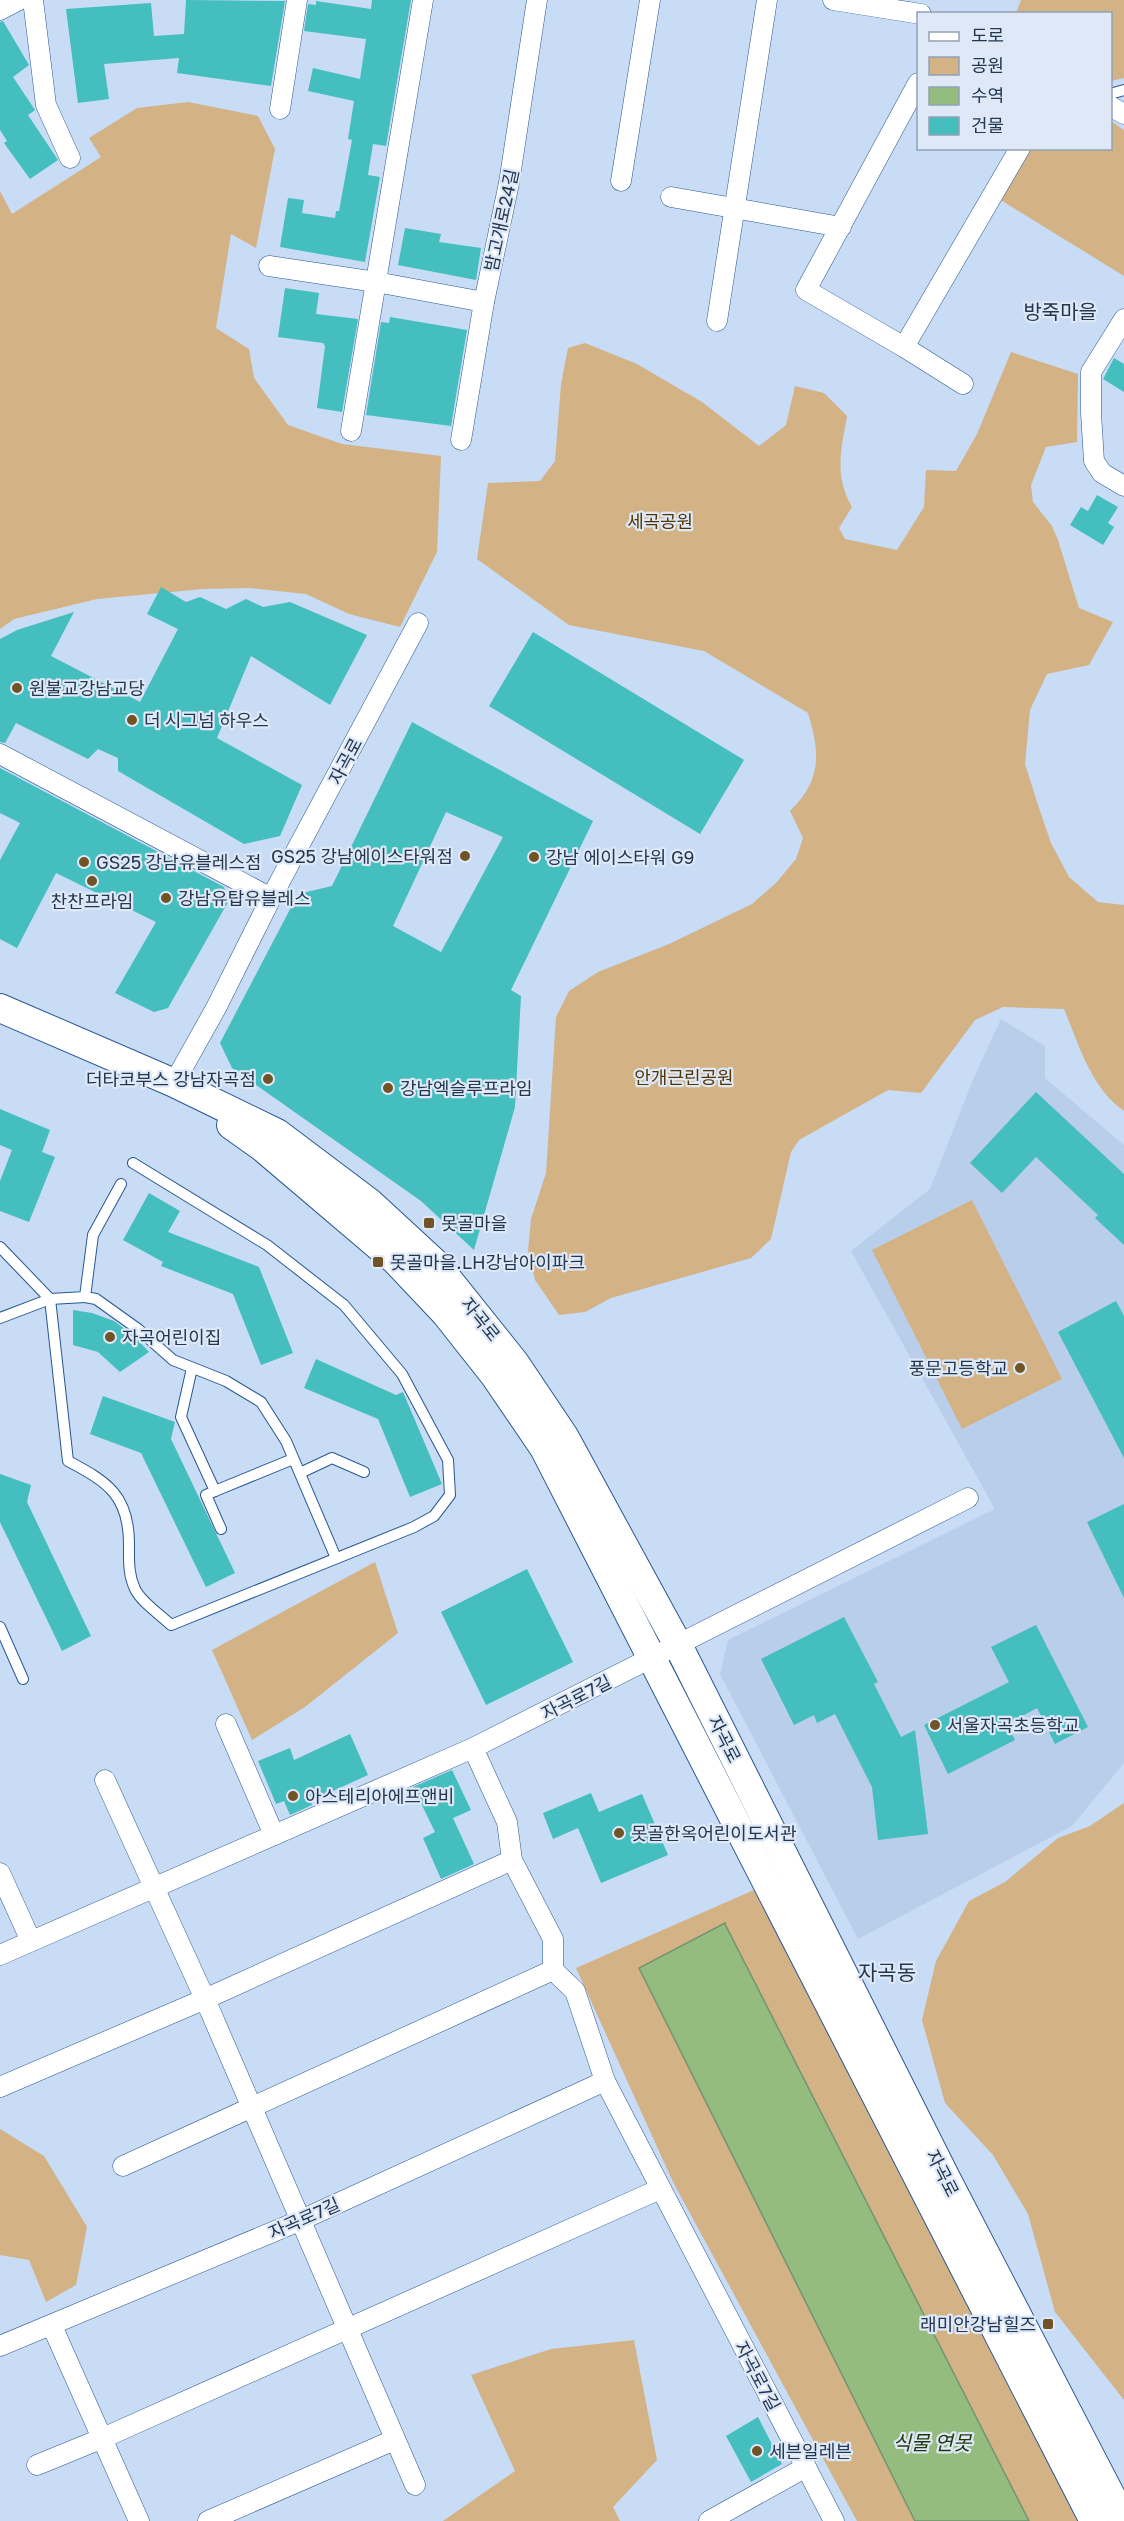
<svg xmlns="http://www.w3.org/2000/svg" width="1124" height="2521" viewBox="0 0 1124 2521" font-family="'Golos Text','Noto Sans KR',sans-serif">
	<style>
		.built { fill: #b8ceea }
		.green { fill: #d3b285 }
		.water { fill: #94bc7f; stroke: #729471; stroke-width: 1.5 }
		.building { fill: #44bebe; fill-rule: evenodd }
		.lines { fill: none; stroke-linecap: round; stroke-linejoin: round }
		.service-casing { stroke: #29578f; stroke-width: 12 }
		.minor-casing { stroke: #29578f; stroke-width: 21 }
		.secondary-casing { stroke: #29578f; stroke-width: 30 }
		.service { stroke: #fff; stroke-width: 10 }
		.minor { stroke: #fff; stroke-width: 20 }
		.secondary { stroke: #fff; stroke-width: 28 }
		.poi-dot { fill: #705327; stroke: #dee8f6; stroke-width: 2 }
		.labels { text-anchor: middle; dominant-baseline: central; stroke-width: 4.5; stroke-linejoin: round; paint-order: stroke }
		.street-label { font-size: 18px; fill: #233751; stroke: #dee8f6 }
		.park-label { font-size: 18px; fill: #533601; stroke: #dee8f6 }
		.poi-label { font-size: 18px; fill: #233751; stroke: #dee8f6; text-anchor: start }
		.neighbourhood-label { font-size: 20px; fill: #233751; stroke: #dee8f6 }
		.water-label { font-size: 20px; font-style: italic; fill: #1e380c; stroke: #dee8f6 }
		.quarter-label { font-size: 21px; fill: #233751; stroke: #dee8f6 }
	</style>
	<rect width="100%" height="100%" fill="#c8dcf6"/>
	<!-- built -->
	<path class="built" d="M1001 1019 1045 1046V1078L1124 1145V1763L1072 1826 858 1939 720 1674 728 1640 995 1509 851 1251 930 1189 974 1077Z"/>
	<!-- green -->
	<g class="green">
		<path d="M1021 0H1124V78L1111 81 1110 14 1016 13Z"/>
		<path d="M188 102 258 116 275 149 256 248 231 234 216 328 249 349 254 378 288 425 342 444 441 456 437 552 400 627 349 614 306 594 250 588 203 589 97 599 14 619 0 629V191L12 214 101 157 89 138 137 108Z"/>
		<path d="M1111 121 1124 130V276L999 199 1030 149 1110 148Z"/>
		<path d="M585 343 637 364 702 402 759 446 786 425 795 386 824 393 847 416C841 451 834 475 852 507L839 528 845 539 897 550 924 507 926 470 956 471 977 434 1011 352 1078 374 1077 442 1046 447 1031 485 1033 502 1052 526 1058 540 1079 608 1113 622 1089 665 1047 674 1030 710 1025 764 1038 805 1051 843 1069 877 1098 902 1124 905V1111C1091 1088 1079 1045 1064 1009L1003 1007 975 1020 921 1093 888 1090 799 1140 791 1152 771 1239 751 1258 611 1298 585 1312 559 1315 535 1280 528 1251 531 1219 546 1173 556 1017 569 991 598 972 669 944 752 904 776 883 796 859 803 838 790 811C822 780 820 753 808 713L704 651 569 625 477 559 488 483 540 481 555 461 561 384 568 348Z"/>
		<path d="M972 1200 1062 1379 962 1429 872 1250Z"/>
		<path d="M375 1562 398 1633 305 1707 252 1740 212 1650Z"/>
		<path d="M1124 1803V2400L1055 2312 1028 2214 993 2155 945 2103 922 2020 936 1961 969 1901 1005 1882 1058 1838 1090 1826Z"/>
		<path d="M754 1890 957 2277 1077 2521H857L673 2182 576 1968Z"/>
		<path d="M0 2129 44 2156 87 2227 76 2285 46 2302 29 2260 0 2255Z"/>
		<path d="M634 2340 657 2460 613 2507 620 2521H443L515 2471 471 2375 551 2349Z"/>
	</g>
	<!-- water -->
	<path class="water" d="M725 1923V1924L1029 2521H915L639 1968Z"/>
	<!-- building -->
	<g class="building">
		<path d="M186 0 285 1 271 86 177 73 179 58 104 64 109 99 78 103 66 9 151 3 154 36 184 34Z"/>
		<path d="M372 0H411L386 146 373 144 368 175 380 177 365 262 280 247 288 198 304 200 302 213 335 218 336 211H339L352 140 348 139 354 101 308 91 313 68 360 79 366 39 304 31 308 4 316 5V1L371 9Z"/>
		<path d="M3 21 29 65 13 77 35 110 28 115 58 160 30 179 4 143 7 141 0 130V22Z"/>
		<path d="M405 228 441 234 439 242 481 248 476 280 398 265Z"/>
		<path d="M285 288 319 293 316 314 358 319 342 412 317 408 325 346 323 343 278 337Z"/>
		<path d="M390 317 467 330 451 426 366 415 381 322 389 323Z"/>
		<path d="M1114 358 1124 364V392L1103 379Z"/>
		<path d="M1097 495 1118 507 1108 523 1114 527 1103 545 1070 525 1081 507 1088 511Z"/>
		<path d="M161 587 186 602 200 597 226 609 246 599 263 607 290 602 367 635 330 705 251 656 217 738 302 785 280 836 244 844 118 771V758L98 749 88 759 16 723 5 743 0 742V639L17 630 74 612 51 656 140 702 178 629 147 614Z"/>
		<path d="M533 632 744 760 700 834 489 706Z"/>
		<path d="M412 722 593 821 511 990 521 996 515 1107 474 1250 421 1201 232 1068 220 1043 298 894 332 886ZM446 812 503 837 441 952 393 926Z"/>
		<path d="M0 768 224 887 228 902 168 1008 154 1012 115 993 156 922 56 873 17 948 0 939V860L20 823 0 813Z"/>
		<path d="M1036 1092 1124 1174V1245L1095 1218 1098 1215 1036 1157 1002 1193 970 1163Z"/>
		<path d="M0 1109 50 1130 42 1152 55 1157 29 1222 0 1211V1181L12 1150 0 1145Z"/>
		<path d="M149 1193 180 1211 168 1232 259 1267 293 1353 261 1365 233 1294 161 1266 163 1262 123 1240Z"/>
		<path d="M1116 1301 1124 1316V1458L1058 1332Z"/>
		<path d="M73 1310 92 1313 114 1321 133 1335 149 1352 120 1372 98 1352 73 1345Z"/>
		<path d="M316 1359 396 1395 403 1392 442 1484 410 1497 378 1419 304 1388Z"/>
		<path d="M103 1396 175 1422 171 1439 235 1573 206 1587 141 1453 90 1434Z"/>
		<path d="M0 1474 31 1485 27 1502 91 1636 62 1651 0 1522Z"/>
		<path d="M1124 1504V1598L1087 1522Z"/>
		<path d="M527 1569 573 1662 486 1705 441 1612Z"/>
		<path d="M844 1617 878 1682 874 1684 901 1737 915 1730 928 1834 878 1840 872 1787 835 1714 817 1723 814 1715 794 1725 761 1659Z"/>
		<path d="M1036 1625 1088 1727 1055 1744 1037 1708 1007 1724 1015 1740 948 1774 924 1725 1009 1682 991 1647Z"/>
		<path d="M350 1734 368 1775 311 1801 312 1805 290 1815 284 1801 276 1804 258 1761 290 1748 294 1760Z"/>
		<path d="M452 1770 471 1810 453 1818 474 1864 441 1879 423 1838 435 1832 413 1787Z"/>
		<path d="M591 1793 599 1812 642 1794 668 1855 601 1883 578 1828 553 1839 543 1813Z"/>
		<path d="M758 2417 782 2464 751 2482 726 2436Z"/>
	</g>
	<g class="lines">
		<!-- service casing -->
		<g class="service-casing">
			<g id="service">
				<path d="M1110 94 1124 90"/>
				<path d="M0 1247 50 1299 68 1461C108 1482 129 1496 129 1544 129 1560 128 1574 135 1589 141 1602 161 1615 171 1625L414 1527 434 1516 450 1495 448 1460 402 1374 344 1305 267 1245 133 1163"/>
				<path d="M85 1297 96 1299 138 1329 173 1360 226 1381 261 1402 286 1441 336 1558"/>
				<path d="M0 1318 50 1299 85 1297 93 1235 121 1184"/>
				<path d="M192 1368 181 1417 215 1491 206 1495 221 1529"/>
				<path d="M300 1473 332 1458 364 1472"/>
				<path d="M215 1491 293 1459"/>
				<path d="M0 1627 23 1679"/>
			</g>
		</g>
		<!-- minor casing -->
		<g class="minor-casing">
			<g id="minor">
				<path d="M33 0 46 105 70 158"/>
				<path d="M833 0 921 14"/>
				<path d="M0 10 19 0"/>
				<path d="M1110 106 1124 114"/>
				<path d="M280 109 297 0"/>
				<path d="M621 181 650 0"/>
				<path d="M671 197 841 227"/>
				<path d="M269 266 376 282 484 302"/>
				<path d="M1124 319 1091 372V413L1094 461 1102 473 1124 486"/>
				<path d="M717 321 767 0"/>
				<path d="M904 347 806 290 918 83"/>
				<path d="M963 384 904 347 1020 148"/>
				<path d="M351 431 423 0"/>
				<path d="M461 440 484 302 509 183 537 0"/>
				<path d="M0 754 271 898"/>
				<path d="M174 1083 216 1008 271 898 418 623"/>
				<path d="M226 1724 274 1835"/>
				<path d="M473 1748 507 1822 512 1860 553 1939V1970L575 1991 605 2081 834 2521"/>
				<path d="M105 1780 205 1999 415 2485"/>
				<path d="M0 1873 31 1941"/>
				<path d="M0 1955 473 1748 968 1498"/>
				<path d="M0 2087 205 1999 512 1860"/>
				<path d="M123 2166 553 1970"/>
				<path d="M52 2326 139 2521"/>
				<path d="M0 2346 299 2221 605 2081"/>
				<path d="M37 2465 103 2438 660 2189"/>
				<path d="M208 2521 394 2440"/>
				<path d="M709 2521 806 2467"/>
			</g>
		</g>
		<!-- secondary casing -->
		<g class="secondary-casing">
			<g id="secondary">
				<path d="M0 1008 174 1083 277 1133 370 1203 435 1263 515 1363 564 1436 678 1645 946 2178 1124 2521"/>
				<path d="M231 1125 262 1147 395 1260 446 1314 495 1376 544 1448 1094 2521"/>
			</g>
		</g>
		<!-- service -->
		<use href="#service" class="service"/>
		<!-- minor -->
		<use href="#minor" class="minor"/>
		<!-- secondary -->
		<use href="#secondary" class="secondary"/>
	</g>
	<!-- markers -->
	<g class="poi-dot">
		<circle cx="17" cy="688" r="6"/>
		<circle cx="132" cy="720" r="6"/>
		<circle cx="465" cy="856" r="6"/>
		<circle cx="534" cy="857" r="6"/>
		<circle cx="84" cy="862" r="6"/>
		<circle cx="92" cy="881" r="6"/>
		<circle cx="166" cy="898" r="6"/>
		<circle cx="268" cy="1079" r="6"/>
		<circle cx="388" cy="1088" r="6"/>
		<rect x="423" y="1217" width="12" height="12" rx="3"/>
		<rect x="372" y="1256" width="12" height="12" rx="3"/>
		<circle cx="110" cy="1337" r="6"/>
		<circle cx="1020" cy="1368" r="6"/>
		<circle cx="935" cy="1725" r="6"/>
		<circle cx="293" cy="1796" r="6"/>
		<circle cx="619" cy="1833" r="6"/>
		<rect x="1042" y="2318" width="12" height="12" rx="3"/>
		<circle cx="757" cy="2451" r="6"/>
	</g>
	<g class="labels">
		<!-- street labels -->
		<g class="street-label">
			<text transform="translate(501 220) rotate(-78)">밤고개로24길</text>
			<text transform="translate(345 761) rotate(-62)">자곡로</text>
			<text transform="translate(481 1319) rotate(51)">자곡로</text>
			<text transform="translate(576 1697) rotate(-27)">자곡로7길</text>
			<text transform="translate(725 1739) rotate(63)">자곡로</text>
			<text transform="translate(943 2173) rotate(63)">자곡로</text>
			<text transform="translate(304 2218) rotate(-24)">자곡로7길</text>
			<text transform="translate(758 2376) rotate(62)">자곡로7길</text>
		</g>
		<!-- park labels -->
		<g class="park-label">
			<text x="660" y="521">세곡공원</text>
			<text x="684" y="1077">안개근린공원</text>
		</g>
		<!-- poi labels -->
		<g class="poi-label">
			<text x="29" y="688">원불교강남교당</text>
			<text x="144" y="720">더 시그넘 하우스</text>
			<text x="453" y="856" text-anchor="end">GS25 강남에이스타워점</text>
			<text x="546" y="857">강남 에이스타워 G9</text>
			<text x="96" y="862">GS25 강남유블레스점</text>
			<text x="178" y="898">강남유탑유블레스</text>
			<text x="92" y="901" text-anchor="middle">찬찬프라임</text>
			<text x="256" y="1079" text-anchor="end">더타코부스 강남자곡점</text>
			<text x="400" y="1088">강남엑슬루프라임</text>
			<text x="441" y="1223">못골마을</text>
			<text x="390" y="1262">못골마을.LH강남아이파크</text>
			<text x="122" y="1337">자곡어린이집</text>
			<text x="1008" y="1368" text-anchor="end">풍문고등학교</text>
			<text x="947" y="1725">서울자곡초등학교</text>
			<text x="305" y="1796">아스테리아에프앤비</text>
			<text x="631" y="1833">못골한옥어린이도서관</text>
			<text x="1036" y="2324" text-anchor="end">래미안강남힐즈</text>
			<text x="769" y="2451">세븐일레븐</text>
		</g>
		<!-- neighbourhood labels -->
		<g class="neighbourhood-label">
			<text x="1060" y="311">방죽마을</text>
		</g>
		<!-- water labels -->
		<g class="water-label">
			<text x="932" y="2442">식물 연못</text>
		</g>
		<!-- quarter labels -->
		<g class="quarter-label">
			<text x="887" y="1972">자곡동</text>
		</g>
	</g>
	<!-- legend -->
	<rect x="917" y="12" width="195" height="138" fill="#dee8f6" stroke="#93a1b4" stroke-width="1.5"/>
	<rect x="929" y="32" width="30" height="9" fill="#ffffff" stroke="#93a1b4" stroke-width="1.5"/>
	<text x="971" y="42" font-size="18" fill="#233751">도로</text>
	<rect x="929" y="57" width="30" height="18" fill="#d3b285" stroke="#93a1b4" stroke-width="1.5"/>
	<text x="971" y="72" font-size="18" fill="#233751">공원</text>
	<rect x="929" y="87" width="30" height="18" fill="#94bc7f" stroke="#93a1b4" stroke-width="1.5"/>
	<text x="971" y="102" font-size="18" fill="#233751">수역</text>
	<rect x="929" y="117" width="30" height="18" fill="#44bebe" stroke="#93a1b4" stroke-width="1.5"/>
	<text x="971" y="132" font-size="18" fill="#233751">건물</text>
</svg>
